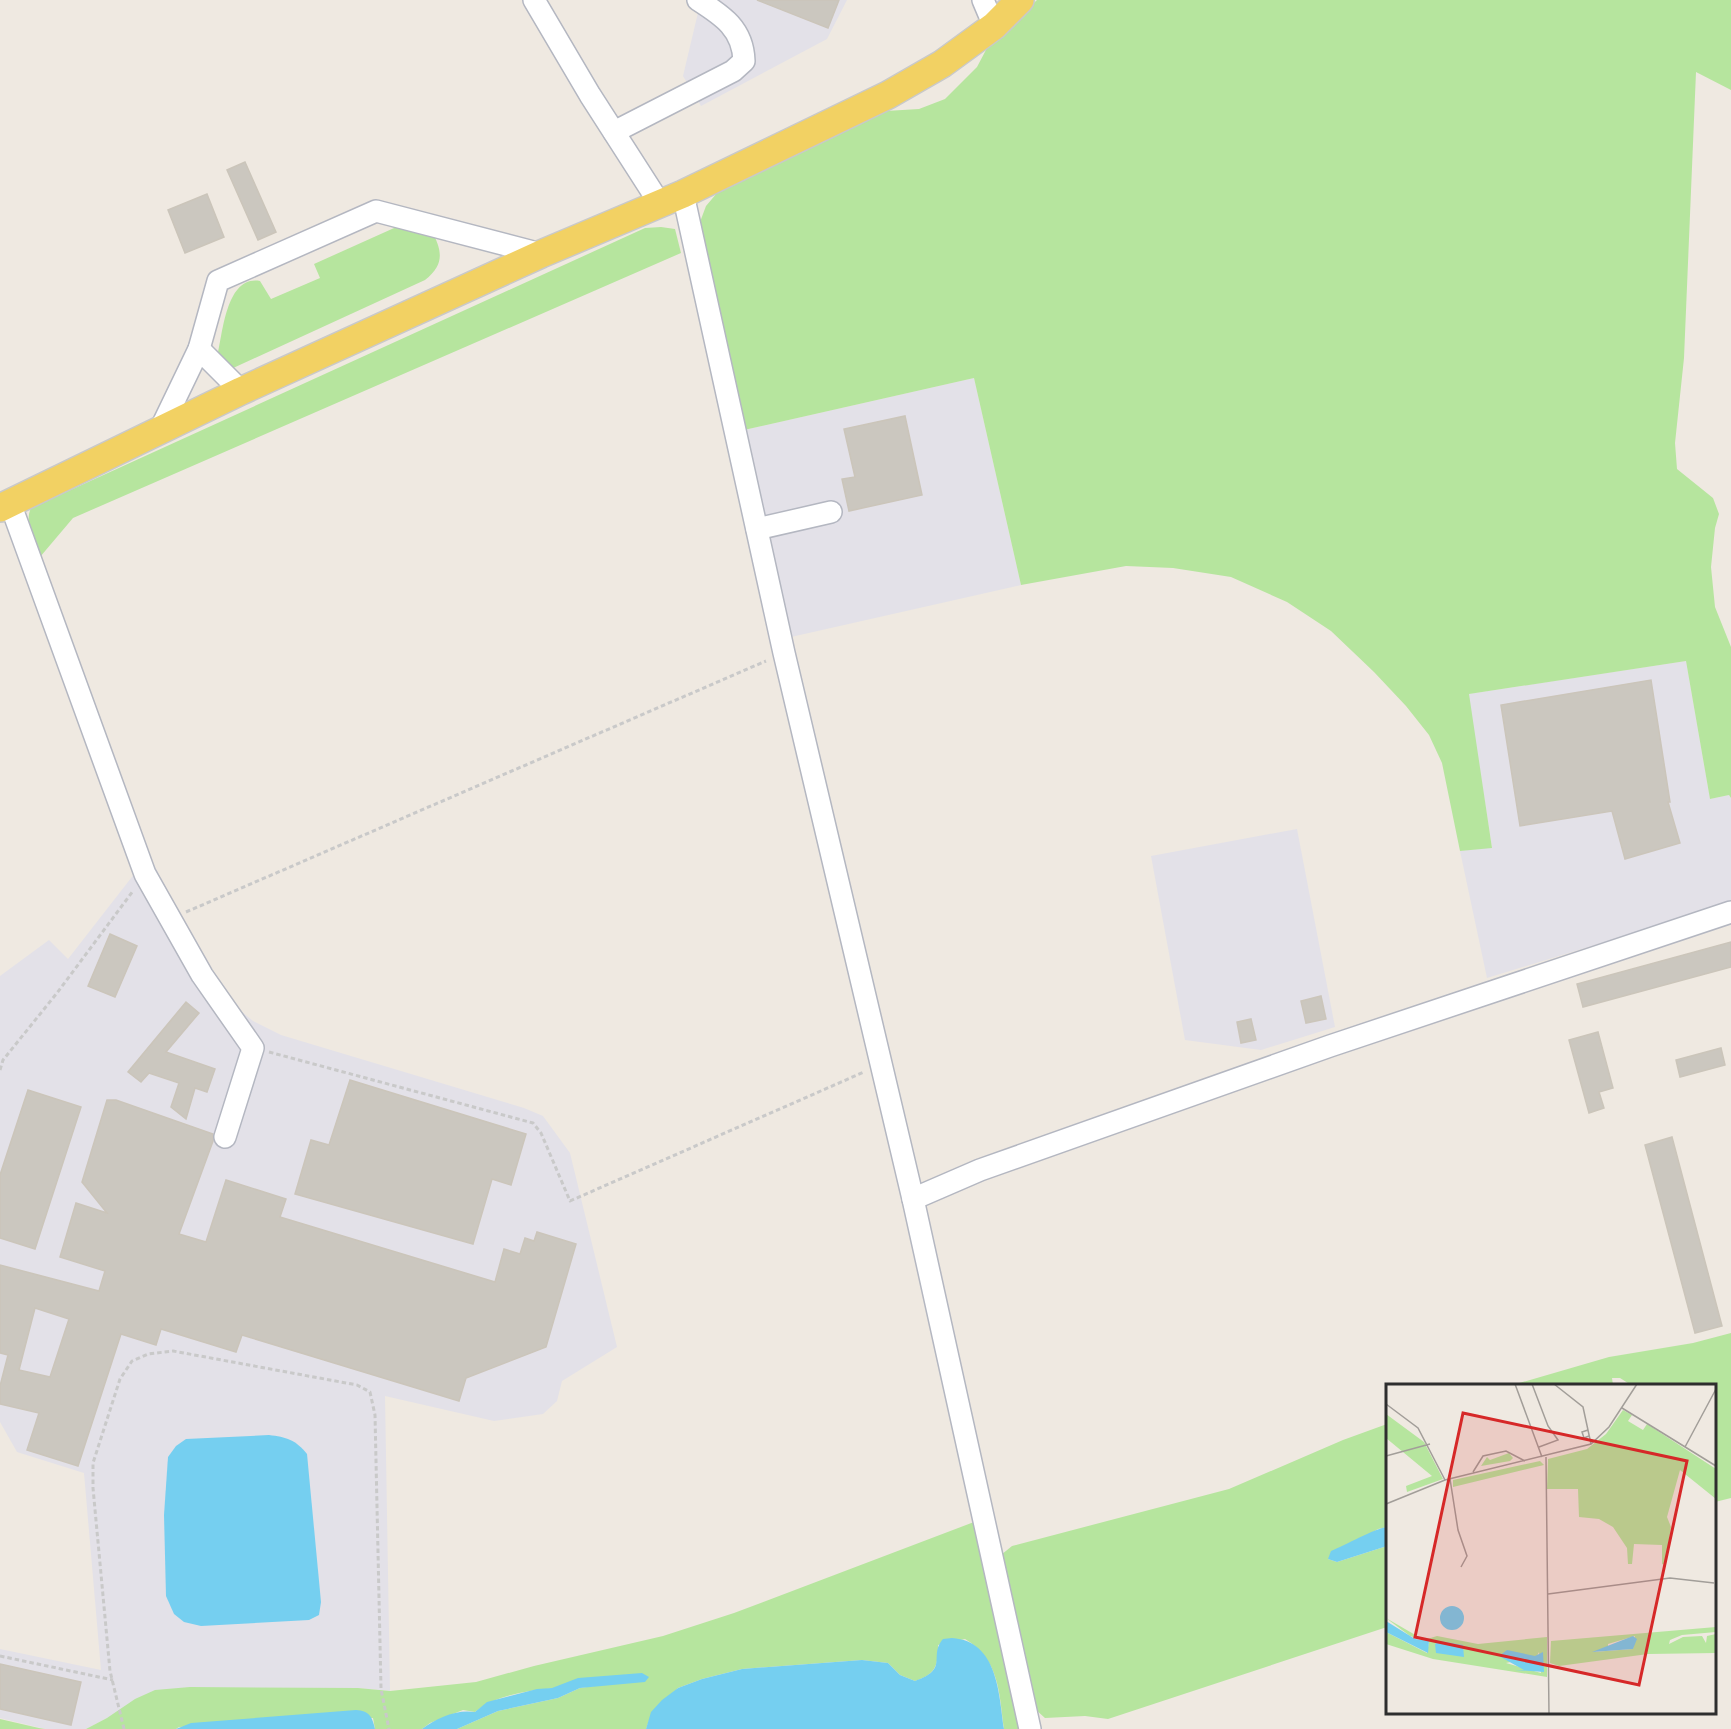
<svg xmlns="http://www.w3.org/2000/svg" width="1731" height="1729" viewBox="0 0 1731 1729" font-family="Lato,sans-serif">
	<style>
		.industrial { fill: #e3e1e8 }
		.green { fill: #b6e59e }
		.water { fill: #75cff0 }
		.building { fill: #cbc7bf; stroke: #cbc5ba; stroke-width: 1.5; fill-rule: evenodd }
		.lines { fill: none; stroke-linecap: round; stroke-linejoin: round }
		.minor-casing { stroke: #b4b7c1; stroke-width: 24 }
		.major-casing { stroke: #c9c9c9; stroke-width: 30 }
		.path { stroke: #c9c9c9; stroke-width: 3; stroke-dasharray: 4.5 3; stroke-linecap: butt }
		.minor { stroke: #fff; stroke-width: 21 }
		.major { stroke: #f2d163; stroke-width: 27 }
		.inset-road { fill: none; stroke: #a29e99; stroke-width: 1.5 }
		.view { fill: #d62828; fill-opacity: 0.15; stroke: #d62828; stroke-width: 3 }
		.inset-edge { fill: none; stroke: #2e2e2e; stroke-width: 3 }
	</style>
	<rect width="100%" height="100%" fill="#efe9e1"/>
	<!-- industrial -->
	<g class="industrial">
		<path d="M701 0H847L827 39 701 106 683 76Z"/>
		<path d="M974 378 1021 585 791 637 744 430Z"/>
		<path d="M1686 661 1710 799 1729 795 1731 798V903L1487 978 1460 851 1492 847 1468 694Z"/>
		<path d="M1297 829 1335 1027 1261 1050 1185 1040 1151 856Z"/>
		<path d="M149 855 181 918 213 972 235 1006 253 1021 281 1035 524 1108 543 1116 570 1153 617 1347 562 1381 557 1401 543 1414 494 1421 385 1396 390 1691 358 1688 107 1718 86 1729H45L0 1718V1649L101 1670 84 1473 17 1452 0 1422V976L49 940 68 959Z"/>
	</g>
	<!-- green -->
	<g class="green">
		<path d="M1037 0H1731V90L1696 72 1684 358 1675 443 1677 469 1713 498 1719 514 1715 528 1711 567 1715 607 1731 647V798L1729 795 1710 799 1686 661 1469 694 1492 848 1460 851 1442 763 1429 735 1406 706 1374 672 1331 631 1287 602 1231 577 1173 568 1126 566 1021 585 974 378 744 430 700 222 706 206 717 193 886 111 919 109 945 99 977 67 987 48Z"/>
		<path d="M403 224 432 231C442 251 445 264 425 280L231 369 219 362 218 353C223 331 227 275 260 281L271 299 320 278 314 264Z"/>
		<path d="M661 227 675 229 681 253 73 518 40 557C34 542 24 523 31 508L645 228Z"/>
		<path d="M1731 1333V1498L1715 1502 1714 1386 1631 1385 1620 1378H1612L1613 1385 1509 1386 1609 1357 1693 1343Z"/>
		<path d="M1387 1424V1527L1378 1529 1328 1559 1337 1562 1387 1546V1627L1108 1719 1085 1716 1045 1718 1035 1709 1001 1555 1012 1546 1229 1489 1343 1440Z"/>
		<path d="M974 1522 1020 1729H1004C999 1693 1000 1660 965 1639L938 1645C938 1666 936 1674 915 1681L900 1675 888 1663 862 1660 742 1669 702 1679 678 1688 652 1712 646 1729H457L498 1711 558 1698 580 1688 601 1685C563 1688 505 1687 475 1712L463 1710 430 1723 422 1729H375L373 1718 179 1727 176 1729H86L107 1718 135 1699 155 1690 190 1687 358 1688 390 1691 476 1682 534 1666 663 1636 734 1613Z"/>
		<path d="M0 1719 39 1728 45 1729H0Z"/>
	</g>
	<!-- water -->
	<g class="water">
		<path d="M269 1435C286 1437 296 1440 307 1454L321 1602 319 1615 309 1620 201 1626 184 1622 174 1614 166 1596 164 1515 168 1457 176 1446 186 1439Z"/>
		<path d="M1387 1527V1546L1337 1562 1328 1559 1331 1551C1346 1545 1373 1529 1387 1527Z"/>
		<path d="M952 1638C998 1641 999 1694 1004 1729H646L651 1712 662 1700 678 1688 702 1679 742 1669 862 1660 888 1663 900 1675 915 1681C950 1669 928 1656 943 1639Z"/>
		<path d="M642 1673 649 1677 645 1682 580 1688 558 1698 498 1711 457 1729H422C437 1718 456 1709 475 1712L487 1702 537 1689 552 1688 578 1678Z"/>
		<path d="M356 1710C369 1711 372 1716 375 1729H176L191 1723Z"/>
	</g>
	<!-- building -->
	<g class="building">
		<path d="M757 0H839L828 28Z"/>
		<path d="M245 162 276 232 258 240 227 170Z"/>
		<path d="M207 194 224 237 185 253 168 210Z"/>
		<path d="M905 416 922 495 849 511 842 479 855 477 844 429Z"/>
		<path d="M1651 680 1670 802H1668L1680 843 1625 859 1612 811 1520 826 1501 705Z"/>
		<path d="M110 934 137 946 115 997 88 986Z"/>
		<path d="M1731 942V967L1583 1007 1577 984Z"/>
		<path d="M1321 996 1326 1019 1306 1023 1301 1001Z"/>
		<path d="M186 1002 199 1013 166 1052 215 1069 207 1092 195 1088 186 1119 171 1107 179 1083 149 1073 141 1082 128 1072Z"/>
		<path d="M1251 1019 1256 1040 1241 1043 1237 1022Z"/>
		<path d="M1598 1032 1613 1088 1599 1092 1604 1108 1589 1113 1569 1040Z"/>
		<path d="M1721 1048 1725 1065 1680 1077 1676 1060Z"/>
		<path d="M350 1080 526 1134 511 1185 492 1179 473 1244 295 1194 311 1140 329 1145Z"/>
		<path d="M28 1090 81 1107 35 1249 0 1238V1175Z"/>
		<path d="M107 1100H116L213 1134V1141L179 1234 206 1242 226 1180 286 1199 280 1217 495 1282 504 1249 520 1254 525 1238 534 1241 537 1232 576 1244 546 1347 466 1378 459 1401 242 1335 236 1352 161 1329 156 1345 121 1334 78 1466 27 1450 39 1413 0 1404V1386L8 1355 0 1353V1265L99 1291 105 1271 60 1257 76 1203 107 1213 82 1182ZM35 1308 69 1319 50 1377 19 1370Z"/>
		<path d="M1672 1137 1722 1326 1695 1333 1645 1145Z"/>
		<path d="M0 1664 81 1682 71 1725 0 1709Z"/>
	</g>
	<g class="lines">
		<!-- minor casing -->
		<g class="minor-casing">
			<g id="minor">
				<path d="M534 0 590 95 660 204"/>
				<path d="M983 0 994 26"/>
				<path d="M614 132 733 71 744 61C743 29 723 16 698 0"/>
				<path d="M683 194 784 653 913 1199 1030 1729"/>
				<path d="M199 349 241 391"/>
				<path d="M160 430 199 349 218 281 376 211 541 254"/>
				<path d="M10 503 145 874 202 975 253 1048 225 1137"/>
				<path d="M757 529 831 512"/>
				<path d="M913 1199 980 1170 1330 1046 1731 912"/>
			</g>
		</g>
		<!-- major casing -->
		<g class="major-casing">
			<path id="major" d="M0 508 241 391 541 254 683 194 888 95 942 64 994 26 1020 0"/>
		</g>
		<!-- path -->
		<g class="path">
			<path d="M186 912 766 661"/>
			<path d="M269 1052 533 1123 541 1133 570 1201 864 1072"/>
			<path d="M0 1070 3 1060 57 993 133 891"/>
			<path d="M0 1656 113 1680"/>
			<path d="M124 1729 110 1671 93 1488V1463L120 1379 132 1361 148 1354 173 1351 357 1385 370 1392 375 1415 381 1689 389 1729"/>
		</g>
		<!-- minor -->
		<use href="#minor" class="minor"/>
		<!-- major -->
		<use href="#major" class="major"/>
	</g>
	<!-- overview -->
	<g transform="translate(1386 1384)">
		<rect width="330" height="330" fill="#efe9e1"/>
		<path d="M237 26 246 31 242 37 257 46 261 40 330 85V115L294 86 281 133 285 143 279 181 276 180V161L248 160 246 180H242L241 164 227 143 213 135 193 133 192 105H161L162 75 201 65 220 50ZM0 30 38 58 57 95 21 108 20 102 46 92 0 54ZM123 69 127 74 124 77 95 82 101 73 104 76ZM154 77 158 81 67 103V96ZM0 234 38 256 51 252 92 260 161 253V293L47 275 0 260V248L41 269 43 258 24 252ZM153 268 155 289 120 279 151 272ZM330 243V248L296 251 284 256 283 260 297 253 316 252 320 259 321 252 330 250V269L262 270 173 282 164 279 165 257ZM249 252 247 265 207 268 222 264V260Z" fill="#b6e59e" fill-rule="evenodd"/>
		<path d="M54 234a12 12 0 1 1 24 0a12 12 0 1 1-24 0ZM0 237 29 255 43 257 42 269 0 248ZM247 252 251 255 247 265 206 268ZM54 257 77 261 78 273 50 269 49 260ZM121 266 149 272 157 268 158 288 129 286H138L113 272Z" fill="#75cff0"/>
		<path class="inset-road" d="M129 0 156 73M146 0 162 42 172 56 153 63M168 0 197 23 205 60M0 20 32 44 59 96M236 24 330 82M202 46 196 48 198 54 203 52M299 63 330 5M0 72 44 60M160 73 163 330M87 88 97 72 120 67 139 77M64 95 72 146 81 172 75 183M0 120 59 96 205 60 223 43 251 0M162 210 284 194 328 199"/>
		<path class="view" d="M77 29 301 77 253 301 29 253Z"/>
		<rect width="330" height="330" class="inset-edge"/>
	</g>
</svg>
